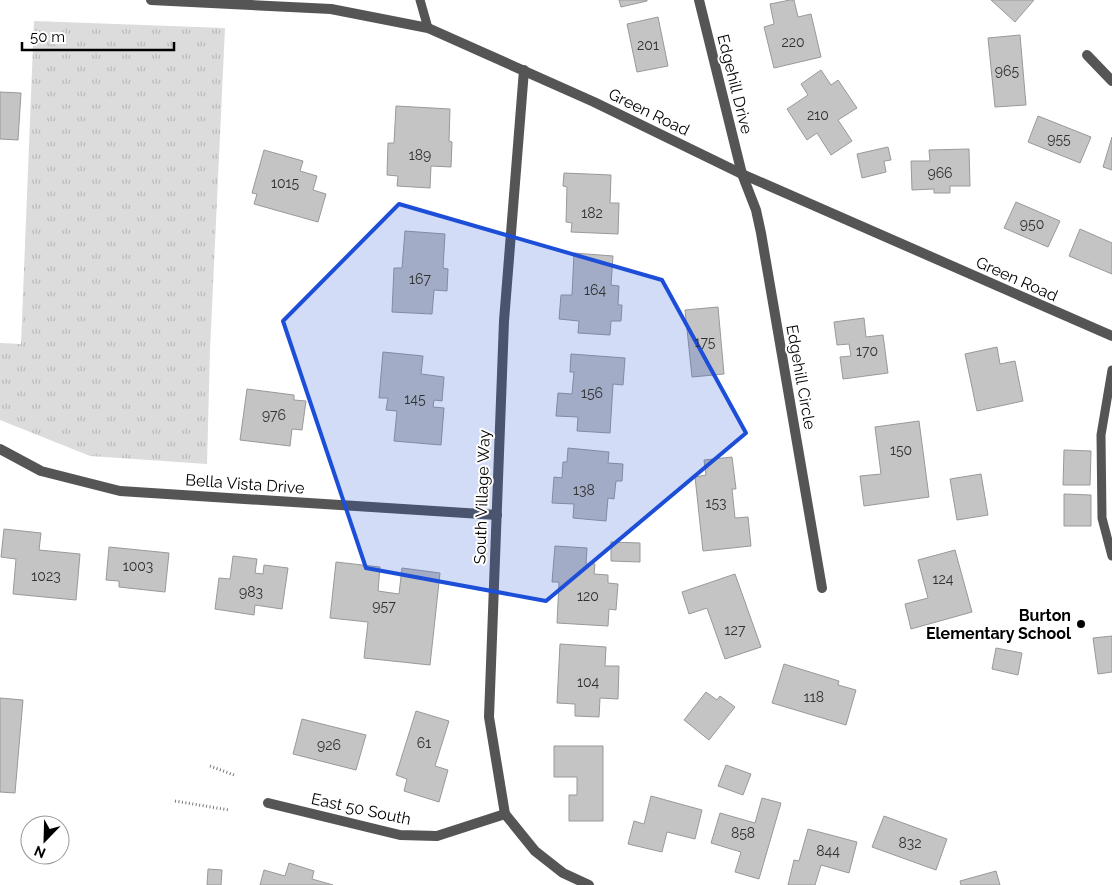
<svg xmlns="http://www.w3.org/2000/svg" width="1112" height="885" viewBox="0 0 1112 885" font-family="Raleway,sans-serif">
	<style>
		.grass { fill: url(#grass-tufts) }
		.building { fill: #c4c4c4; stroke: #999 }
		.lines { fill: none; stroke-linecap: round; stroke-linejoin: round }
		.path { stroke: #777; stroke-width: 3; stroke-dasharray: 1 2.5; stroke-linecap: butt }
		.service { stroke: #555; stroke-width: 9 }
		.minor { stroke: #555; stroke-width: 10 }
		.marked { fill: #1d4ed8; fill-opacity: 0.2; stroke: #1d4ed8; stroke-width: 4; stroke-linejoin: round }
		.poi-dot { fill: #000; stroke: #fff; stroke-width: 2 }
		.labels { text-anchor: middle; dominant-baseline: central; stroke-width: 4; stroke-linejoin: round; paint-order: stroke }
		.number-label { font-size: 14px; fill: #313131 }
		.street-label { font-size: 16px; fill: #000; stroke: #fff }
		.poi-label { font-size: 16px; font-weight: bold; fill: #000; stroke: #fff; text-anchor: end }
	</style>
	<defs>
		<pattern id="grass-tufts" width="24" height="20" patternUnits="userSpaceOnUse" patternTransform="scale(1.25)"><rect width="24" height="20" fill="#dcdcdc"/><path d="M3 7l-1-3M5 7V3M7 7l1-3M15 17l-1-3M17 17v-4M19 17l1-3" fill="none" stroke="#bbb"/></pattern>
	</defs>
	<rect width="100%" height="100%" fill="#fff"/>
	<!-- grass -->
	<path class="grass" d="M34 21 225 28 210 350 207 464 90 456 0 420V343L21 344Z"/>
	<!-- building -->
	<g class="building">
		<path d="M619 0H647V1L621 7Z"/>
		<path d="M790 0H794L798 17 811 14 821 57 774 68 764 27 774 24 770 4Z"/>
		<path d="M991 0H1034L1015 22Z"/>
		<path d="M658 17 668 66 637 72 627 24Z"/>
		<path d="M1020 35 1026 105 995 107 988 38Z"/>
		<path d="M821 70 831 85 838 80 857 108 838 120 852 141 831 155 817 133 807 140 787 109 808 95 801 84Z"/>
		<path d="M0 92 21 93 18 140 0 139Z"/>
		<path d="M396 106 450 109 449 141 452 142 451 167 431 166 430 188 397 186 398 176 387 175 388 143H394Z"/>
		<path d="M1038 116 1091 137 1080 163 1028 142Z"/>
		<path d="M1112 137V170L1103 167Z"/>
		<path d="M888 147 891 160 884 161 886 172 862 178 857 154Z"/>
		<path d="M969 149 970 186H950V193H934V189L912 190 911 161H930L929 150Z"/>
		<path d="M264 150 303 161 300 171 317 176 313 190 326 194 318 222 254 204 257 194 252 193Z"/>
		<path d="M564 173 611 175 610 203H619L618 234 571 232 572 223 566 222 567 187 563 186Z"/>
		<path d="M1016 202 1060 221 1048 247 1004 228Z"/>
		<path d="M1080 229 1112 243V274L1069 256Z"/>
		<path d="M405 231 445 234 443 268 448 269 447 291 434 290 432 314 392 312 394 268H402Z"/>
		<path d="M574 253 613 256 611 285 619 286 618 305H622L621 321H611L610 335 578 333 579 321 559 319 561 295H572Z"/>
		<path d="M718 307 724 374 692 377 685 310Z"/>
		<path d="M864 318 866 337 883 335 888 373 843 379 840 357 851 356 849 344 837 345 834 322Z"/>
		<path d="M997 347 1000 364 1015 361 1023 401 977 411 965 354Z"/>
		<path d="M383 352 423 356 421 374 444 377 442 401 434 400 433 407 444 408 441 445 394 441 397 411 386 410 388 398H379Z"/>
		<path d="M571 354 625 358 623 385 613 384 610 433 577 431 578 417 556 416 558 393 572 394 574 372H570Z"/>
		<path d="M247 389 294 395V400L306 401 302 430 292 429 290 446 240 440Z"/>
		<path d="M919 421 929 497 864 506 860 476 881 474 875 427Z"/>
		<path d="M568 448 609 452 608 463 623 464 622 481H616L614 499 608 498 606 521 573 518 574 504 552 503 554 477 562 478 563 462H567Z"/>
		<path d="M1064 450 1091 451 1090 485H1063Z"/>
		<path d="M732 457 736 489H732L735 518 748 517 751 546 703 551 695 477 706 475 704 460Z"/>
		<path d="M981 474 988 515 957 520 950 479Z"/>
		<path d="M1064 494 1091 495V526H1064Z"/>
		<path d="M4 529 41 533 39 550 80 554 76 600 13 594 16 559 1 557Z"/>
		<path d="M611 542 640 543V562L611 561Z"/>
		<path d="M555 546 587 548 586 564H595L594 574 608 575V583L618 584 616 610 609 609 608 626 557 623 559 582H552Z"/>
		<path d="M109 547 169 553 165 592 119 587V581L106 580Z"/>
		<path d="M955 550 972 612 911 629 905 604 928 598 918 560Z"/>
		<path d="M233 556 257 559 255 573 263 574 264 565 288 568 282 609 255 605 254 615 215 609 219 578 230 579Z"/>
		<path d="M336 562 380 567 378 591 399 594 402 568 440 573 430 665 364 658 368 622 330 618Z"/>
		<path d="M735 574 761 647 725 659 707 608 689 614 682 592Z"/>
		<path d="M1112 636V672L1098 674 1093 638Z"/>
		<path d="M560 644 606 647 605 666H619L618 699 600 698 599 717 575 716V704L557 703Z"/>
		<path d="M996 648 1022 653 1018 675 992 669Z"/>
		<path d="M784 664 839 681 838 685 856 690 846 725 772 703Z"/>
		<path d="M706 692 717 700 720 696 735 707 709 740 684 720Z"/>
		<path d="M0 698 23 700 15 793 0 792Z"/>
		<path d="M416 711 449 721 435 766 448 770 439 802 404 791 407 779 396 775Z"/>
		<path d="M302 719 366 735 356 770 293 754Z"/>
		<path d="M554 746H603V821H569V795H577V777H554Z"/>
		<path d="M726 765 751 774 743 795 718 786Z"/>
		<path d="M651 796 702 810 695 839 667 832 662 852 628 844 634 821 644 824Z"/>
		<path d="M762 798 781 803 759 879 735 872 741 852 711 843 720 813 755 823Z"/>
		<path d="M884 816 947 839 936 870 872 847Z"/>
		<path d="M808 829 857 842 849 873 821 865 815 885H788L794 860 799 861Z"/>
		<path d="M289 863 314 871 312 879 333 885H260L264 870 285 876Z"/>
		<path d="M208 869 222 870 221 885H207Z"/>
		<path d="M996 871 1000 885H961L960 881Z"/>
	</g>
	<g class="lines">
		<!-- path -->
		<g class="path">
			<path d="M210 766 234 775"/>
			<path d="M175 801 229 810"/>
		</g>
		<!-- service -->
		<g class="service">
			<path d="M420 0 428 28"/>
			<path d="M1112 370 1101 435 1102 518 1112 556"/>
		</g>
		<!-- minor -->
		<g class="minor">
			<path d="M151 0 331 9 428 28 594 102 742 174 1112 336"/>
			<path d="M699 0 742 174 756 210 761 233 822 588"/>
			<path d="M1087 55 1112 81"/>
			<path d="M524 70 504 321 489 717 505 814 535 851 563 873 589 885"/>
			<path d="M0 449 41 471 120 491 497 515"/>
			<path d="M268 803 400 835 437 836 505 814"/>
		</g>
	</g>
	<!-- marked area -->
	<path class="marked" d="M399 204 662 280 746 433 546 601 366 568 283 321Z"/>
	<!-- markers -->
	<circle class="poi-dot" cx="1081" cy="624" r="5"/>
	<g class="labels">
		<!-- number labels -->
		<g class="number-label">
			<text x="793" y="42">220</text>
			<text x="648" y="45">201</text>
			<text x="1007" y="71">965</text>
			<text x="818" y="115">210</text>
			<text x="1059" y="139">955</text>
			<text x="420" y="155">189</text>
			<text x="940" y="173">966</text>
			<text x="285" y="183">1015</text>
			<text x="592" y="213">182</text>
			<text x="1032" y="224">950</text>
			<text x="420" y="279">167</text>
			<text x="595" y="290">164</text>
			<text x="705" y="342">175</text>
			<text x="867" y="351">170</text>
			<text x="592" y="393">156</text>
			<text x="415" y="399">145</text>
			<text x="274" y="415">976</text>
			<text x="901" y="450">150</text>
			<text x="584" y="490">138</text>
			<text x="716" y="503">153</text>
			<text x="138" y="566">1003</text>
			<text x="46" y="576">1023</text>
			<text x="943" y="579">124</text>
			<text x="251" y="592">983</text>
			<text x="588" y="596">120</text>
			<text x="384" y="606">957</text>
			<text x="735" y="630">127</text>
			<text x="588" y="682">104</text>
			<text x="814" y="697">118</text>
			<text x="424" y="743">61</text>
			<text x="329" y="745">926</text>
			<text x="743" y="833">858</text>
			<text x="910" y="843">832</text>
			<text x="828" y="851">844</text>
		</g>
		<!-- street labels -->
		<g class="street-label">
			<text transform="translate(735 84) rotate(76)">Edgehill Drive</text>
			<text transform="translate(649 112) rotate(26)">Green Road</text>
			<text transform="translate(1017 279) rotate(24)">Green Road</text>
			<text transform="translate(801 377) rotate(80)">Edgehill Circle</text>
			<text transform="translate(245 484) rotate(4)">Bella Vista Drive</text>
			<text transform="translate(482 497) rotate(-88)">South Village Way</text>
			<text transform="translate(361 809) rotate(12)">East 50 South</text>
		</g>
		<!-- poi labels -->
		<g class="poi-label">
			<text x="1071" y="615">Burton<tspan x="1071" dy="18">Elementary School</tspan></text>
		</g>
	</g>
	<!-- north arrow -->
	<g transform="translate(45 840) rotate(203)"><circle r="24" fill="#ffffff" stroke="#999999"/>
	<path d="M0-4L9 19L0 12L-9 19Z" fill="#000000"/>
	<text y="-8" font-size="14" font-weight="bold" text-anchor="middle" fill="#000000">N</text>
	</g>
	<!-- scale -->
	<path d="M22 42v8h152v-8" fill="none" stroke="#000000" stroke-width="2.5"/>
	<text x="30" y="42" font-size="15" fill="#000000" stroke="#ffffff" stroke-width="4" paint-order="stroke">50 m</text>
</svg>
